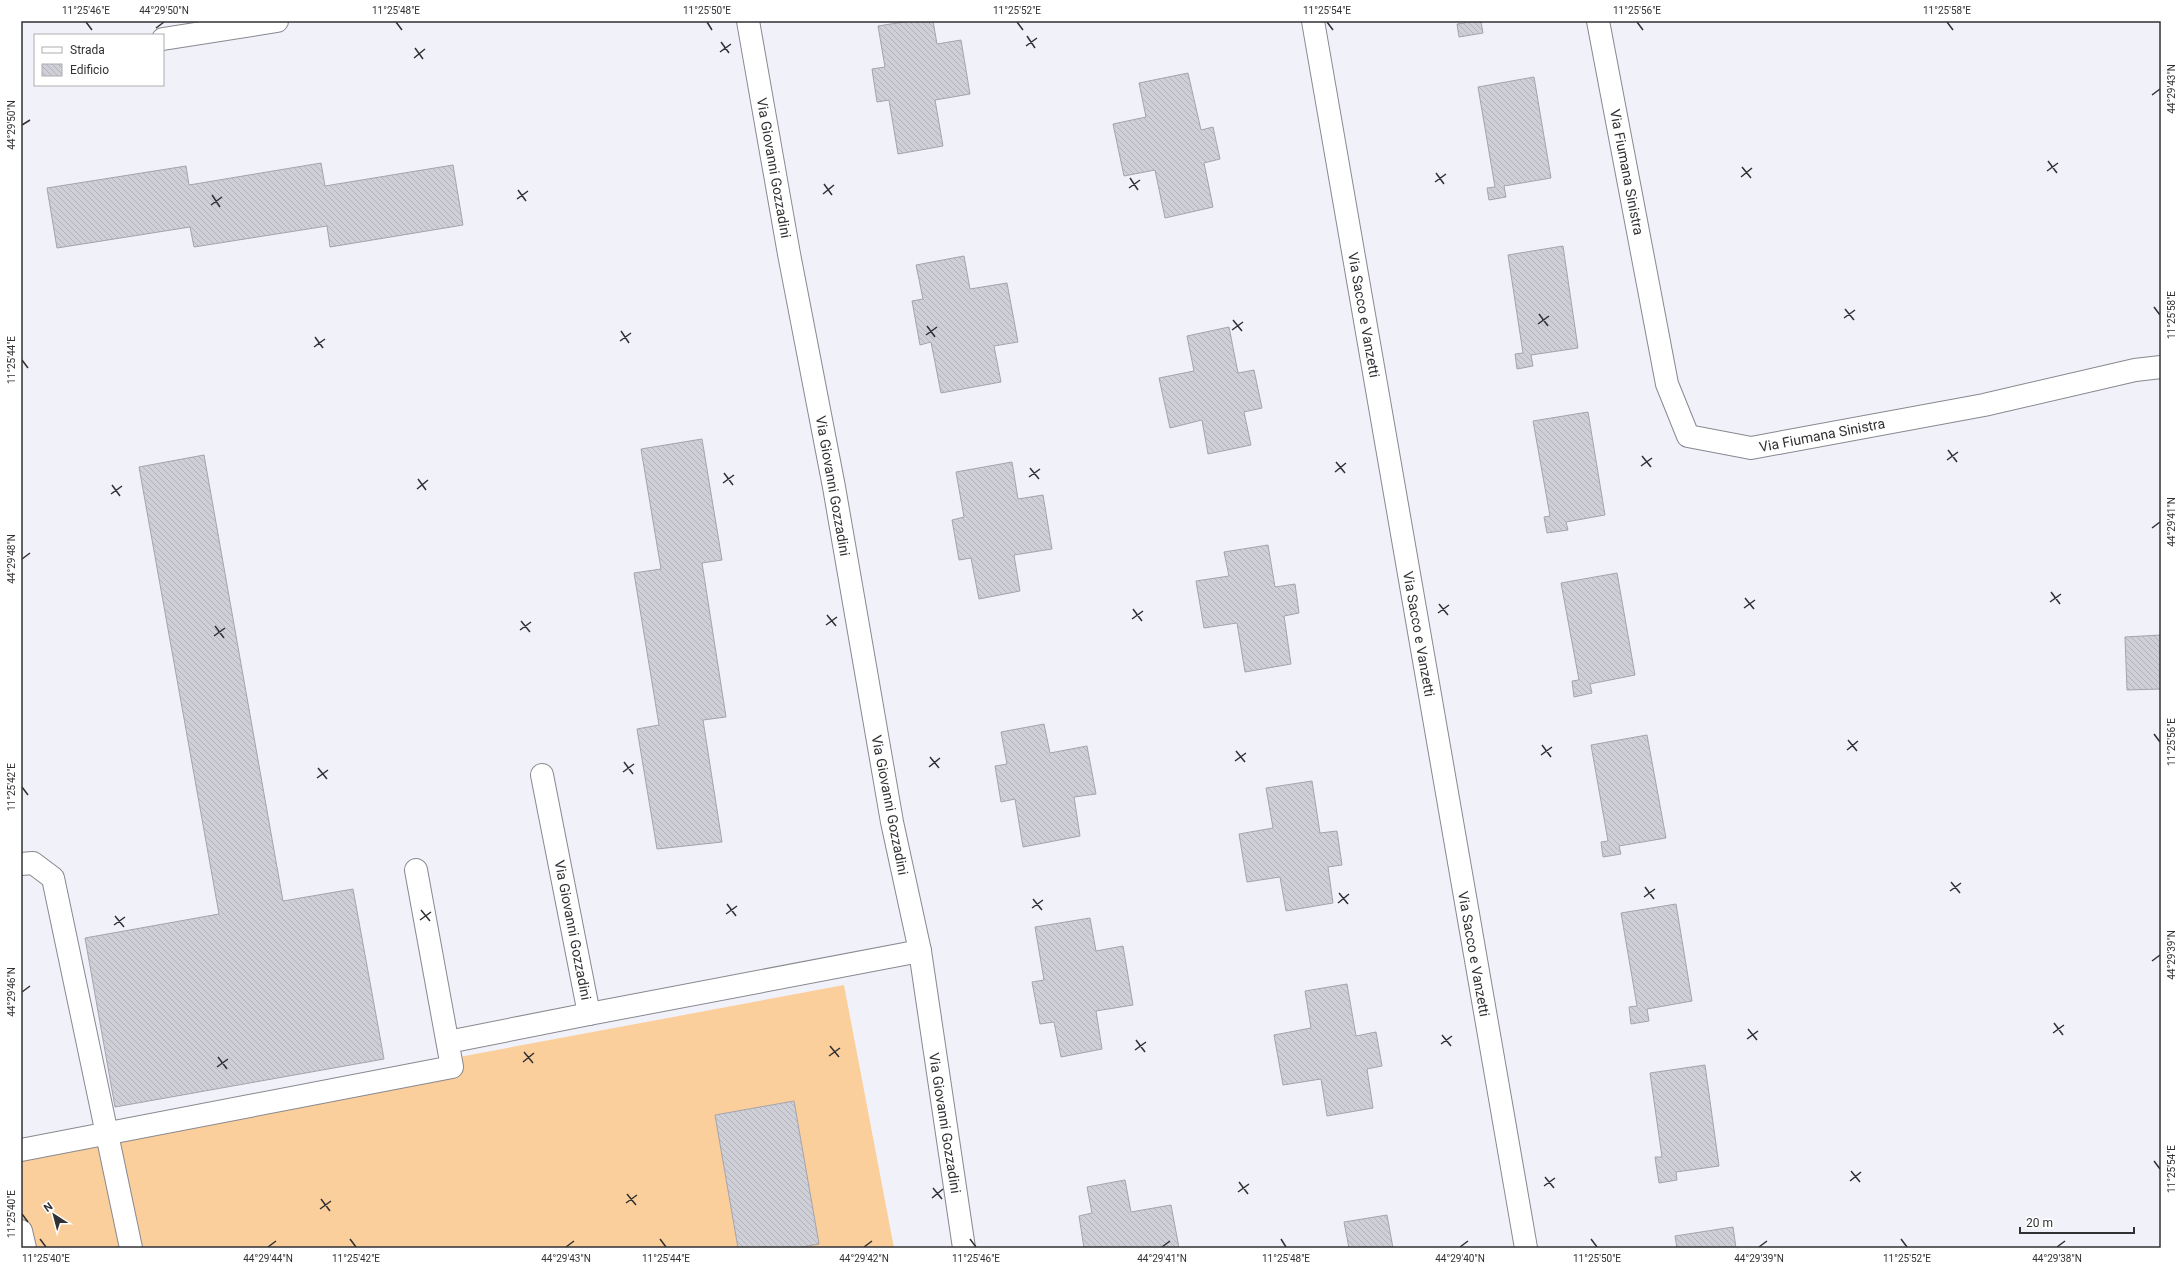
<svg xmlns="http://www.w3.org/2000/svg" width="2182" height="1269" viewBox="0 0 2182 1269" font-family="Roboto,sans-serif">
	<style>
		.grass { fill: #fbcf9b }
		.building { fill: url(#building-back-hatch); stroke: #a4a4ac }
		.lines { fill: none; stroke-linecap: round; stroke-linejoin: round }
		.minor-casing { stroke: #888890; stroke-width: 24 }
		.major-casing { stroke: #888890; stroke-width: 24 }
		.minor { stroke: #fff; stroke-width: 22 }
		.major { stroke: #fff; stroke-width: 22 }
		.ticks { fill: none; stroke: #313134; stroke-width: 1.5 }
		.labels { text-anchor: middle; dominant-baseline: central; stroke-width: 3; stroke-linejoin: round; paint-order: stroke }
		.street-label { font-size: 14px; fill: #313134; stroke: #fff }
		.neatline { fill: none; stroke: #313134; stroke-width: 1.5 }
		.ticks-label { font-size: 10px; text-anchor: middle; fill: #313134 }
	</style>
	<defs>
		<pattern id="building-back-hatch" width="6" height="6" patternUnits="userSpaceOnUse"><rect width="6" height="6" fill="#cfcfd7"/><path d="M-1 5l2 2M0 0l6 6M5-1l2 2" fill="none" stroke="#b2b2b9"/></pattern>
	</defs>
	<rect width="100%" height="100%" fill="#f1f1fa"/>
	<!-- grass -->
	<path class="grass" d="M844 985 894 1248H21V1139Z"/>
	<!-- building -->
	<g class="building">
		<path d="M910 21H933L937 44 961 40 970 94 935 100 943 146 898 154 889 100 877 102 872 69 885 67 878 26Z"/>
		<path d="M1465 21H1486L1481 22 1483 33 1459 37 1457 24 1465 23Z"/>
		<path d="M1188 73 1201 130 1213 127 1220 159 1204 163 1213 207 1165 218 1155 170 1124 176 1113 124 1146 117 1139 83Z"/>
		<path d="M1534 77 1551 178 1504 186 1506 197 1489 200 1487 188 1495 187 1478 87Z"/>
		<path d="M321 163 325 186 453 165 463 225 330 247 327 226 194 247 190 227 57 248 47 188 186 166 189 185Z"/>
		<path d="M1563 246 1578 348 1531 355 1533 366 1517 369 1515 354 1523 353 1508 255Z"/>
		<path d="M964 256 970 289 1007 283 1018 342 994 346 1001 382 941 393 931 342 920 345 912 301 923 299 916 265Z"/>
		<path d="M1229 327 1238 373 1254 370 1262 408 1244 412 1251 445 1208 454 1202 420 1170 428 1159 378 1194 371 1187 336Z"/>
		<path d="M1588 412 1605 515 1566 522 1568 530 1547 533 1544 517 1550 516 1533 421Z"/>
		<path d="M702 439 722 560 702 563 726 717 703 720 722 842 657 849 637 729 659 725 634 573 661 569 641 449Z"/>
		<path d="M204 455 283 901 353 889 384 1059 115 1107 85 938 219 914 139 467Z"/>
		<path d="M1012 462 1018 499 1043 495 1052 549 1014 555 1020 591 979 599 971 558 959 560 952 520 964 517 956 472Z"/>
		<path d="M1268 545 1275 587 1295 584 1299 613 1284 616 1291 664 1245 672 1237 623 1204 628 1196 581 1229 576 1224 552Z"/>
		<path d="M1617 573 1635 675 1590 684 1592 693 1574 697 1572 681 1579 680 1561 583Z"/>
		<path d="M2161 635V689L2127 690 2125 637Z"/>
		<path d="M1044 724 1050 753 1087 746 1096 794 1074 797 1080 836 1023 847 1015 799 1001 802 995 766 1007 764 1001 732Z"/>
		<path d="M1647 735 1666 838 1619 846 1621 854 1603 857 1601 842 1608 841 1591 745Z"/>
		<path d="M1312 781 1320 833 1337 831 1342 865 1328 867 1333 903 1286 911 1280 877 1247 882 1239 834 1273 828 1266 788Z"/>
		<path d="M1676 904 1692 1001 1647 1009 1649 1021 1631 1024 1629 1007 1637 1006 1621 913Z"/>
		<path d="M1090 918 1096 951 1123 946 1133 1005 1096 1011 1102 1049 1061 1057 1054 1022 1040 1024 1032 982 1044 980 1035 927Z"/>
		<path d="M1347 984 1356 1036 1376 1032 1382 1066 1367 1069 1373 1108 1327 1116 1321 1079 1283 1085 1274 1035 1311 1028 1305 991Z"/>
		<path d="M1705 1065 1719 1166 1676 1172 1677 1180 1659 1183 1655 1157H1662L1650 1073Z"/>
		<path d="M794 1101 819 1244 797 1248H738L715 1115Z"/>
		<path d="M1125 1180 1131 1212 1171 1205 1179 1248H1084L1079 1216 1092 1213 1087 1187Z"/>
		<path d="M1387 1215 1393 1248H1349L1344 1222Z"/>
		<path d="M1733 1227 1736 1248H1677L1675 1236Z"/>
	</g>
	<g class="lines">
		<!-- minor casing -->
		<g class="minor-casing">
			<g id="minor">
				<path d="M748 21 789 254 834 487 892 822 920 951 964 1248"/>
				<path d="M1313 21 1526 1248"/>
				<path d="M1598 21 1667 384 1688 436 1751 448 1984 405 2135 370 2161 367"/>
				<path d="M163 39 277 21"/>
				<path d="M542 775 589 1014 920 951"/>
				<path d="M21 864 33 863 53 878 131 1248"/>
				<path d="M448 1042 589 1014"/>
				<path d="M21 1150 452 1067 416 870"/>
			</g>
		</g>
		<!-- major casing -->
		<g class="major-casing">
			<path id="major" d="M21 1231 25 1248"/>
		</g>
		<!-- minor -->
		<use href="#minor" class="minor"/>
		<!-- major -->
		<use href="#major" class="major"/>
	</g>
	<!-- ticks -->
	<path class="ticks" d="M86 22 92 30M396 22 402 30M707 22 712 30M1017 22 1023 30M1327 22 1333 30M1637 22 1643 30M1947 22 1953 30M156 28 164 22M1027 36 1035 48M721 42 729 53M1026 46 1037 38M415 48 423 59M720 52 731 44M414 58 425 49M2152 95 2160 89M22 125 30 120M2048 161 2057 173M1742 167 1751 178M2047 171 2058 163M1436 173 1444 184M1741 177 1752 168M1130 178 1138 190M1435 182 1446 174M824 184 832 195M1129 188 1140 180M518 190 526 201M823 194 834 185M212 195 220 207M517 199 528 191M211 205 222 197M2154 307 2160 315M1845 309 1854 320M1539 314 1548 326M1844 318 1855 310M1233 320 1242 331M1538 324 1549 316M927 326 935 337M1232 330 1243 322M621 331 629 343M926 335 937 327M315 337 323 348M620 341 631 333M314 347 325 339M22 360 28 368M1948 450 1957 462M1642 456 1651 467M1947 460 1958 452M1336 462 1345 473M1641 466 1652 458M1030 468 1039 479M1335 472 1346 463M724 473 733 485M1029 477 1040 469M418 479 426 490M723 483 734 475M112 485 120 496M417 489 428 480M111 494 122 486M2152 528 2160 522M22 559 30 553M2051 592 2060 604M1745 598 1754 609M2050 602 2061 594M1439 604 1448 615M1744 608 1755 600M1133 609 1142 621M1438 613 1449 605M827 615 836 626M1132 619 1143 611M521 621 530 632M826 625 837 617M215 626 224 638M520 630 531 622M214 636 225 628M2154 734 2160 742M1848 740 1857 751M1542 745 1551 757M1847 750 1858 741M1236 751 1245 762M1541 755 1552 747M930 757 939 768M1235 761 1246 753M624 762 633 774M929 767 940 758M318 768 327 779M623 772 634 764M317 778 328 770M22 787 28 795M1951 882 1960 893M1645 887 1654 899M1950 891 1961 883M1339 893 1348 904M1644 897 1655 889M1033 899 1042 910M1338 903 1349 894M727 904 736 916M1032 908 1043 900M421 910 430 921M726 914 737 906M115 916 124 927M420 920 431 912M114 925 125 917M2152 961 2160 955M22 992 30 986M2054 1023 2063 1035M1748 1029 1757 1040M2053 1033 2064 1025M1442 1035 1451 1046M1747 1039 1758 1031M1136 1040 1145 1052M1441 1044 1452 1036M830 1046 839 1057M1135 1050 1146 1042M524 1052 533 1063M829 1056 840 1048M218 1057 227 1069M523 1062 534 1053M217 1067 228 1059M2154 1161 2160 1169M1851 1171 1860 1182M1545 1177 1554 1188M1850 1181 1861 1172M1239 1182 1248 1194M1544 1186 1555 1178M933 1188 942 1199M1238 1192 1249 1184M627 1194 636 1205M932 1198 943 1189M321 1199 330 1211M626 1203 637 1195M320 1209 331 1201M22 1214 28 1222M40 1239 46 1247M350 1239 356 1247M660 1239 666 1247M970 1239 976 1247M1281 1239 1286 1247M1591 1239 1597 1247M1901 1239 1907 1247M268 1247 276 1241M566 1247 574 1241M864 1247 872 1241M1162 1247 1170 1241M1460 1247 1468 1241M1759 1247 1767 1241M2057 1247 2065 1241"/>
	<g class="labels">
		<!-- street labels -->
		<g class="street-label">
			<text transform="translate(774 168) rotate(80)">Via Giovanni Gozzadini</text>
			<text transform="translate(1627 172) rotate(79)">Via Fiumana Sinistra</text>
			<text transform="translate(1364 315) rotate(80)">Via Sacco e Vanzetti</text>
			<text transform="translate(1822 435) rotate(-11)">Via Fiumana Sinistra</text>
			<text transform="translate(833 486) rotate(80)">Via Giovanni Gozzadini</text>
			<text transform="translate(1419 634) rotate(80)">Via Sacco e Vanzetti</text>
			<text transform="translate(890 805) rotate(79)">Via Giovanni Gozzadini</text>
			<text transform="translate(573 930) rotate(79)">Via Giovanni Gozzadini</text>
			<text transform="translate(1474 954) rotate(80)">Via Sacco e Vanzetti</text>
			<text transform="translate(945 1123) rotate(81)">Via Giovanni Gozzadini</text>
		</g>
	</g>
	<!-- border -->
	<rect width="2182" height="1269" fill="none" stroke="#ffffff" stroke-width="44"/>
	<!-- legend -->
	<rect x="34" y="34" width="130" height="52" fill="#ffffff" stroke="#adadae"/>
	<rect x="42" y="47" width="20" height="6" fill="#ffffff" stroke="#adadae"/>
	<text x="70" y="54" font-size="12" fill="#313134">Strada</text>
	<rect x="42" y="64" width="20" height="12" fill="url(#building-back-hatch)" stroke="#adadae"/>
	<text x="70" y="74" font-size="12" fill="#313134">Edificio</text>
	<!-- north arrow -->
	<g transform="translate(54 1215) rotate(324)" stroke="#ffffff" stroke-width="3" paint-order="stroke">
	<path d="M0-3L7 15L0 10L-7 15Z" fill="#313134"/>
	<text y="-6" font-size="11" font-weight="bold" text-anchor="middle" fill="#313134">N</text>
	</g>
	<!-- scale -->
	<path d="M2020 1227v6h114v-6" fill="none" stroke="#313134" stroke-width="2"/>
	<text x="2026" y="1227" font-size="12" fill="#313134" stroke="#ffffff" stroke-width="3" paint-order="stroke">20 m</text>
	<rect x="22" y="22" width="2138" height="1225" class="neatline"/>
	<g class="ticks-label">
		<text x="86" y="14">11°25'46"E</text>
		<text x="164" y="14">44°29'50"N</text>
		<text x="396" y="14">11°25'48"E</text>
		<text x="707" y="14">11°25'50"E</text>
		<text x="1017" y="14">11°25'52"E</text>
		<text x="1327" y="14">11°25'54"E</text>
		<text x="1637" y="14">11°25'56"E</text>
		<text x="1947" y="14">11°25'58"E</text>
		<text transform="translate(2171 89) rotate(-90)" y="4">44°29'43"N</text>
		<text transform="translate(11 125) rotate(-90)" y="4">44°29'50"N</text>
		<text transform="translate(2171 315) rotate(-90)" y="4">11°25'58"E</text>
		<text transform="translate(11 360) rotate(-90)" y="4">11°25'44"E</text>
		<text transform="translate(2171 522) rotate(-90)" y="4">44°29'41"N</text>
		<text transform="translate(11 559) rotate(-90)" y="4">44°29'48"N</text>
		<text transform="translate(2171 742) rotate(-90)" y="4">11°25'56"E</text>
		<text transform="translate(11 787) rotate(-90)" y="4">11°25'42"E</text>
		<text transform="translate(2171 955) rotate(-90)" y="4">44°29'39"N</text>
		<text transform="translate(11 992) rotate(-90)" y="4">44°29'46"N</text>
		<text transform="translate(2171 1169) rotate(-90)" y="4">11°25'54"E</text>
		<text transform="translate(11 1214) rotate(-90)" y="4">11°25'40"E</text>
		<text x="46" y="1262">11°25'40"E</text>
		<text x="268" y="1262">44°29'44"N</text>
		<text x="356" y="1262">11°25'42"E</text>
		<text x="566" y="1262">44°29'43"N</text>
		<text x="666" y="1262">11°25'44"E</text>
		<text x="864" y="1262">44°29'42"N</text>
		<text x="976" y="1262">11°25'46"E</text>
		<text x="1162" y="1262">44°29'41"N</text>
		<text x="1286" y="1262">11°25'48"E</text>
		<text x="1460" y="1262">44°29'40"N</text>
		<text x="1597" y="1262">11°25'50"E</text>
		<text x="1759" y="1262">44°29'39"N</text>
		<text x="1907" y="1262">11°25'52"E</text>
		<text x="2057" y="1262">44°29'38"N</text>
	</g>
</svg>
